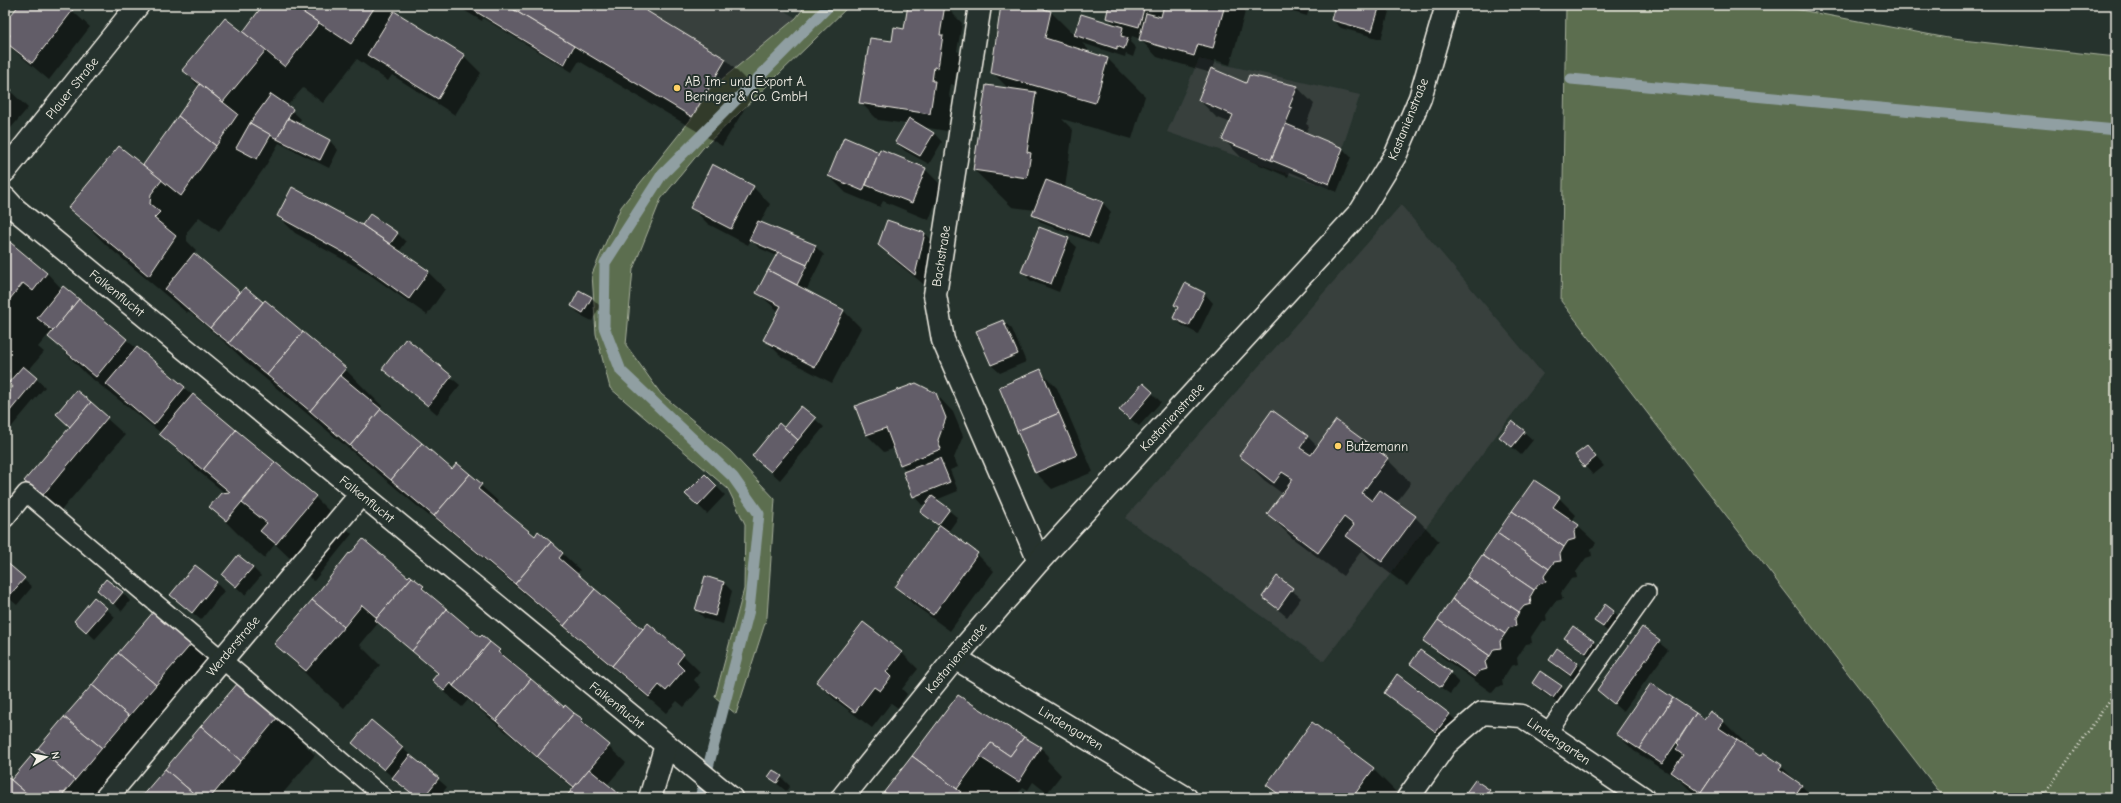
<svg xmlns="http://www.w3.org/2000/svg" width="2121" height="803" viewBox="0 0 2121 803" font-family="'Comic Neue',sans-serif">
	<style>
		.built { fill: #38403e }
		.green { fill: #5c6e50; stroke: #a8b09c }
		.shadow { fill: #0007; fill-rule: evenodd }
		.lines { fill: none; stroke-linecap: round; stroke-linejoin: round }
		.stream { stroke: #909fa2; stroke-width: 11 }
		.building { fill: #625d67; stroke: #f4f1e8 }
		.service-casing { stroke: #f4f1e8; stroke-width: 20 }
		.minor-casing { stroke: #f4f1e8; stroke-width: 25 }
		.secondary-casing { stroke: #f4f1e8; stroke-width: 25 }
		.path { stroke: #f4f1e8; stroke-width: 2.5; stroke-dasharray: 1 3; stroke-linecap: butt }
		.service { stroke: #26332d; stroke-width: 17 }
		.minor { stroke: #26332d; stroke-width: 22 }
		.secondary { stroke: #26332d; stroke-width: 22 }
		.poi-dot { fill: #ffd166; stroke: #26332d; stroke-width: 1.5 }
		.labels { text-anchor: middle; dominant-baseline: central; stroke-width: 4; stroke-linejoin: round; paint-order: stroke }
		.poi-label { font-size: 13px; fill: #f4f1e8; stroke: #26332d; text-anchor: start }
		.street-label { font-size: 13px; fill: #f4f1e8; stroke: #26332d }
	</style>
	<rect width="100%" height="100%" fill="#26332d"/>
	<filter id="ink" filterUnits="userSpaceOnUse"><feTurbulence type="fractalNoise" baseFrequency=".025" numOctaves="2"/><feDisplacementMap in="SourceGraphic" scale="8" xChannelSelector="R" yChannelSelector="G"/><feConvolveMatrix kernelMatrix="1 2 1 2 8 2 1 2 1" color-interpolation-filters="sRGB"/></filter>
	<g filter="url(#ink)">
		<!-- built -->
		<g class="built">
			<path d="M505 5H775L796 18 709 90 692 118Z"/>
			<path d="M1199 59 1360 95 1329 188 1167 132Z"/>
			<path d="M1401 205 1543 374 1324 661 1125 518Z"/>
		</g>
		<!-- green -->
		<g class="green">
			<path d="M806 5H850L703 148 661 199 633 269 626 345 661 394 730 451 775 499 767 617 736 714 715 697 744 589 745 524 728 489 610 388 596 334 592 274 621 207 692 118 709 90 796 18Z"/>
			<path d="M1566 5H1774L1953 39 2116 57V798H1944L1561 301Z"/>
		</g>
		<!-- shadow -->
		<g class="shadow">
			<path d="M20 5H66L90 27 49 80 5 43V12L12 16Z"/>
			<path d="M264 5H401L395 13 464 56 481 73 455 115 392 75 388 81 357 59 323 103 303 88 287 106 301 119 298 124 330 141 338 150 329 168 279 143 265 167 219 232 199 217 187 232V241L196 250 193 254 240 293 245 288 263 304 265 302 345 369 382 406 380 409 453 470 457 464 499 502 496 505 535 537 550 542 580 570 577 574 643 630 648 625 683 655 700 672 694 680 701 687 684 707 677 701 666 713 431 515 429 516 249 365 228 345 188 311 187 313 106 245 69 207 143 167 199 87 183 70 243 34Z"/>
			<path d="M428 5H439L436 10Z"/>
			<path d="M455 5H635L726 60 756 90 722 146 579 61 572 72 483 18 482 21Z"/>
			<path d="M909 5 945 6 962 23 957 51 960 53 954 85 951 84 949 96 952 99 947 131 922 127 934 133 942 142 929 164 905 151 896 142 907 124 878 120 860 102 893 42 905 30Z"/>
			<path d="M1002 5H1025L1051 12 1075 36 1082 15 1116 26 1107 17 1110 5H1247L1230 65 1215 60 1212 70 1247 84 1297 87 1314 104 1306 124 1309 126 1306 133 1342 148 1351 157 1337 192 1290 172 1288 177 1241 157 1224 140 1231 123 1216 117 1199 100 1211 73 1157 57 1140 39 1132 36 1130 42 1136 48 1133 57 1126 54 1125 57 1082 43 1088 49 1087 53 1108 59 1145 96 1132 139 1062 119 1073 130 1065 188 1103 203 1111 212 1098 245 1042 223 1034 215 1035 210 1012 207 974 170 1009 89 992 72Z"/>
			<path d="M1281 5H1310L1307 16 1286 10Z"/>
			<path d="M1336 5H1391L1381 39 1341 28 1332 20Z"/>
			<path d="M5 86 28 108 5 135Z"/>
			<path d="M880 153 925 169 942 186 929 220 883 201 880 207 846 193 829 176Z"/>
			<path d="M753 187 770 204 760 223 815 246 824 255 806 291 844 311 861 328 832 383 782 357 765 340 779 312 758 293 773 272 770 270 777 256 759 248 751 240 748 245 708 224 691 207Z"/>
			<path d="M370 215 398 234 406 242 399 252 428 272 445 289 427 315 366 272 295 233 278 216 362 226Z"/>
			<path d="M925 233 942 251 932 291 896 262 879 244Z"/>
			<path d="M5 239 47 273 62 289 64 288 315 497 352 534 314 581 275 544 264 558 248 544 211 507 225 493 198 471 161 433 86 374 48 335 38 347 44 352 28 371 45 387 9 430 5 426ZM13 385 15 387 9 393 8 391Z"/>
			<path d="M1068 239 1077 247 1059 292 1031 281 1022 272Z"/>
			<path d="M1186 284 1205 294 1213 303 1198 334 1183 326 1174 318 1179 308 1175 305Z"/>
			<path d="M591 297 600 306 592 321 580 315 572 306Z"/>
			<path d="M1003 321 1012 329 1026 362 1000 373 991 365Z"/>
			<path d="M406 340 460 385 437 414 383 369Z"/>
			<path d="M1040 371 1057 388 1093 472 1052 489 1035 472Z"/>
			<path d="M1143 384 1161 402 1139 426 1120 410Z"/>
			<path d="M76 391 125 435 59 513 26 481 71 428Z"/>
			<path d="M936 394 953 412 963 436 954 458 958 467 950 470 958 491 936 500 958 518 948 532 977 554 994 571 950 631 913 604 896 587 940 528 922 512 929 503 922 505 914 496 908 472 901 465 895 448 884 452 867 435 857 407Z"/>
			<path d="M801 407 824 427 780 480 753 456 784 428Z"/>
			<path d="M1273 412 1308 437 1318 447 1387 459 1411 483 1396 503 1415 517 1439 541 1407 586 1372 560 1362 550 1343 576 1292 538 1268 514 1283 494 1264 480 1240 456Z"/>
			<path d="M1524 432 1533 440 1521 455 1500 437Z"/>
			<path d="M1587 447 1604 466 1593 475 1585 466Z"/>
			<path d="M705 475 725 495 707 514 687 494Z"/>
			<path d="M1559 498 1576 515 1572 521 1596 543 1591 550 1592 556 1586 558 1576 572 1577 578 1571 579 1561 593 1563 599 1556 601 1546 615 1547 621 1541 622 1531 637 1532 643 1526 644 1517 658 1518 664 1511 666 1502 680 1503 686 1497 687 1492 693 1442 657 1425 640Z"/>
			<path d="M5 563 32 587 17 605 5 595Z"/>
			<path d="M252 567 261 576 245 595 223 575Z"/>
			<path d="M410 576 480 639 499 651 564 708 565 706 626 763 607 785 622 798H566L574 789 468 700 462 707 450 697 433 680 438 674 379 622 360 645 380 665 344 708 313 681 276 644Z"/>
			<path d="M1277 578 1301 598 1287 617 1263 597Z"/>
			<path d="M216 583 224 591 201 620 171 595Z"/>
			<path d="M724 583 732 591 723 624 705 619 696 610Z"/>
			<path d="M98 590 122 592 130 601 122 611Z"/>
			<path d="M95 598 115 617 95 639 84 629Z"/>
			<path d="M1613 612 1622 620 1612 635 1595 621Z"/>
			<path d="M1573 628 1594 642 1602 650 1595 661 1566 638Z"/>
			<path d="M1642 629 1668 650 1623 712 1598 690Z"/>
			<path d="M192 643 209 660 91 798H5V776L11 781Z"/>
			<path d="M901 652 918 669 902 689 907 694 898 708 891 703 872 728 834 699 817 682Z"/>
			<path d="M1550 660 1578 664 1586 672 1579 683 1558 668Z"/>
			<path d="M1411 664 1450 673 1459 682 1450 694 1420 673Z"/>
			<path d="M1541 673 1561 687 1570 695 1562 706 1542 692 1533 683Z"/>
			<path d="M238 684 278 718 315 755 279 798H142Z"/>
			<path d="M1651 684 1705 721 1710 713 1724 722 1758 756 1781 766 1814 798H1698L1680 780 1634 751 1617 734Z"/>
			<path d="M1385 692 1449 714 1458 723 1445 740Z"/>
			<path d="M958 696 1041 748 1049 756 1047 760 1061 775 1047 793 1033 782 1028 790 1023 787 1015 798H882Z"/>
			<path d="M371 721 447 787 438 798H417L362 751Z"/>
			<path d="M1313 724 1373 769 1402 798H1281L1268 784Z"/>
			<path d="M769 777H781L790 786 786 791Z"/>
			<path d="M1489 791 1496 798H1464Z"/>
		</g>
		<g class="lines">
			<!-- stream -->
			<g class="stream">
				<path d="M1571 79 2116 130"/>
				<path d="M700 798 749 610 759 514 733 477 621 371 604 327 605 263 661 176 830 5"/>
			</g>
		</g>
		<!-- building -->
		<g class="building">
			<path d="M19 5H67L73 10 32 63 5 42 10 35 5 31V10L11 15Z"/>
			<path d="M263 5H292L319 23 285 67 243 32Z"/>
			<path d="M292 5H376L351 44Z"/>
			<path d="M465 5H506L574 46 564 65Z"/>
			<path d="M506 5H637L726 59 692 117Z"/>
			<path d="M908 5H945L940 35H943L938 68 934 67 932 81H935L930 114 859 103 870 38 892 41 894 27 904 29Z"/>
			<path d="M1001 5H1029L1051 11 1045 38 1108 58 1095 103 991 73Z"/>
			<path d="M1109 5H1145L1139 27 1106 18Z"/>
			<path d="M1164 5H1225L1213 48 1198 44 1194 56 1139 40 1146 13 1161 17Z"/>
			<path d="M1288 5H1299L1298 8Z"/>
			<path d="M1335 5H1380L1372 31 1331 20Z"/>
			<path d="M394 11 465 55 438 99 367 55Z"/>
			<path d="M1081 14 1123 27 1121 36 1128 38 1124 49 1117 46V49L1074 35Z"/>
			<path d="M225 18 266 50 223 102 182 70Z"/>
			<path d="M1211 68 1246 83 1249 75 1298 86 1289 107 1292 108 1271 160 1222 140 1233 115 1198 100Z"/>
			<path d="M200 84 238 114 216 146 178 116Z"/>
			<path d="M5 85 12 90 5 98Z"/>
			<path d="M986 85 1036 92 1027 152 1031 153 1027 178 973 170Z"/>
			<path d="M271 94 293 109 277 139 250 123Z"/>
			<path d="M178 116 216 146 181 196 143 165Z"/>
			<path d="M288 118 330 140 320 160 277 139Z"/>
			<path d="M909 118 934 133 920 156 895 142Z"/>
			<path d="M250 123 271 135 257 159 236 148Z"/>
			<path d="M1286 124 1343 148 1329 184 1271 160Z"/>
			<path d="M844 137 879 152 863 191 828 176Z"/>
			<path d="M119 146 162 180 151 194 150 204 160 212 154 218 176 236 149 276 68 208Z"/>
			<path d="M880 149 926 168 912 203 866 185Z"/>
			<path d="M712 164 754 186 731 229 690 208Z"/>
			<path d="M1046 180 1103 202 1089 237 1032 215Z"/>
			<path d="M292 187 362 225 429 271 409 299 348 255 277 216Z"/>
			<path d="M370 214 398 233 390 244 362 225Z"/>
			<path d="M887 220 925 233 915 275 878 245Z"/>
			<path d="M758 221 816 245 807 265 749 240Z"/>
			<path d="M1039 227 1069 238 1051 284 1021 272Z"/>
			<path d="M5 238 47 273 33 291 23 283 5 305Z"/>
			<path d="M778 252 807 265 797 285 768 270Z"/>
			<path d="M194 253 240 292 210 328 165 289Z"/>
			<path d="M768 270 844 310 815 367 763 340 781 306 756 293Z"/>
			<path d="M1185 283 1205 293 1189 326 1173 318 1178 307 1174 305Z"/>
			<path d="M63 286 79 299 53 331 37 318Z"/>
			<path d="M245 287 263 302 229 343 210 328Z"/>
			<path d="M579 290 592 297 583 313 571 306Z"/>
			<path d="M79 299 127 339 96 377 48 337Z"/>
			<path d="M265 300 303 332 267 375 229 343Z"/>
			<path d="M1003 320 1018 354 991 365 976 331Z"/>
			<path d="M303 332 346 368 310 411 267 375Z"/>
			<path d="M406 338 452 376 428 406 382 369Z"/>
			<path d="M137 347 185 387 154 425 106 384Z"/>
			<path d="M23 366 37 378 5 417V396L13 387 9 382Z"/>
			<path d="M5 367 9 371 5 376Z"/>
			<path d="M1041 369 1059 413 1017 431 999 387Z"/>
			<path d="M340 375 381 409 350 446 310 411Z"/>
			<path d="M916 383 936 393 946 418 938 440 941 449 900 465 886 428 866 435 855 406Z"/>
			<path d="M1143 383 1153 392 1130 419 1119 410Z"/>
			<path d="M76 390 91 402 70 427 56 414Z"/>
			<path d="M193 394 236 430 203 470 159 434Z"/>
			<path d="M91 402 108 417 42 496 24 481Z"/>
			<path d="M801 406 816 418 798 440 784 427Z"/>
			<path d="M381 409 422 443 391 480 350 446Z"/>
			<path d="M1272 410 1308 436 1300 448 1311 455 1336 420 1388 458 1362 493 1372 501 1380 490 1416 516 1382 562 1346 536 1354 525 1344 517 1318 553 1267 514 1293 479 1282 472 1274 483 1239 456Z"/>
			<path d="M1059 413 1077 455 1035 473 1017 431Z"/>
			<path d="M1512 421 1525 431 1512 447 1499 437Z"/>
			<path d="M779 423 798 440 771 472 752 456Z"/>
			<path d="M236 430 275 462 226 521 209 507 221 493 230 492 203 470Z"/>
			<path d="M422 443 452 469 457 463 470 474 434 516 391 480Z"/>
			<path d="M1587 446 1596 457 1584 467 1575 455Z"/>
			<path d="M940 458 950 482 913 497 903 472Z"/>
			<path d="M275 462 316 496 276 544 260 531 267 523 242 503Z"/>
			<path d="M470 474 482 484 478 489 535 536 538 531 551 542 515 584 434 516Z"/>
			<path d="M705 474 717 486 698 506 685 494Z"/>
			<path d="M1534 480 1560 497 1553 507 1579 525 1574 532 1575 539 1568 541 1564 547 1512 511Z"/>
			<path d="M932 496 950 509 938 525 920 512Z"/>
			<path d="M1512 511 1564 547 1560 554 1561 561 1554 562 1549 569 1497 533Z"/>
			<path d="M940 525 978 553 933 615 895 587Z"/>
			<path d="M1497 533 1549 569 1544 576 1546 582 1539 584 1534 590 1482 555Z"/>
			<path d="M363 539 408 577 410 575 412 577 377 618 362 605 344 627 312 600 349 553 350 554Z"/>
			<path d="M551 542 563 553 559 558 595 589 564 626 515 584Z"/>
			<path d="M238 555 253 567 236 587 222 575Z"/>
			<path d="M1482 555 1534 590 1530 597 1531 604 1524 606 1519 612 1467 577Z"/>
			<path d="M5 561 25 578 8 597 5 595Z"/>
			<path d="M195 565 217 582 192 613 170 595Z"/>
			<path d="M705 576 724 582 715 616 695 610Z"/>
			<path d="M1277 576 1293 588 1278 609 1262 597Z"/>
			<path d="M412 577 424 586 422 588 447 609 412 651 375 620Z"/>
			<path d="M1467 577 1519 612 1515 619 1516 626 1509 628 1505 634 1452 599Z"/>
			<path d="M106 579 123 592 113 604 97 590Z"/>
			<path d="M595 589 643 629 612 666 564 626Z"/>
			<path d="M94 597 107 608 86 632 74 621Z"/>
			<path d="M1452 599 1505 634 1500 641 1501 648 1494 649 1490 656 1438 620Z"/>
			<path d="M312 600 344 627 306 671 274 644Z"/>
			<path d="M1605 604 1614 611 1603 627 1594 621Z"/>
			<path d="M447 609 480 637 482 635 490 642 453 686 451 683 444 691 432 680 438 673 412 651Z"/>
			<path d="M155 610 193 642 156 685 118 653Z"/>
			<path d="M1438 620 1490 656 1485 662 1487 669 1480 671 1475 677 1423 641Z"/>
			<path d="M863 622 902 652 886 672 891 677 880 691 874 687 855 712 816 682Z"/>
			<path d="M648 623 684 654 677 663 684 670 666 691 659 685 649 697 612 666Z"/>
			<path d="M1573 626 1594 641 1586 653 1564 638Z"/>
			<path d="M1642 627 1660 640 1614 704 1597 690Z"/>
			<path d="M490 642 500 650 498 652 531 679 496 721 453 686Z"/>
			<path d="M1557 648 1578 663 1570 675 1549 660Z"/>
			<path d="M1420 650 1451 672 1441 687 1410 664Z"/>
			<path d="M118 653 156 685 129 716 92 685Z"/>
			<path d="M1540 671 1562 686 1553 698 1532 683Z"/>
			<path d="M1397 674 1450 714 1436 732 1384 693Z"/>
			<path d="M531 679 564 707 565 705 574 713 537 757 496 721Z"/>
			<path d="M238 683 278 717 241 761 201 726Z"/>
			<path d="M1651 683 1673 698 1639 749 1616 734Z"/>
			<path d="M92 685 129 716 102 748 64 717Z"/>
			<path d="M958 695 1024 737 1010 756 991 743 957 789 912 756Z"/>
			<path d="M1673 698 1696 713 1662 764 1639 749Z"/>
			<path d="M1710 711 1724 721 1719 728 1737 740 1701 793 1671 772 1683 755 1676 750 1679 745 1677 743 1696 713 1704 719Z"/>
			<path d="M574 713 583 719 581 721 610 745 574 787 537 757Z"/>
			<path d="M64 717 102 748 75 780 38 748Z"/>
			<path d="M371 720 403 747 384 770 352 743Z"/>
			<path d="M1312 722 1374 768 1352 798H1284L1266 785Z"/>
			<path d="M201 726 241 761 210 798H199L165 769Z"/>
			<path d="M1024 737 1041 747 1019 782 980 757 991 743 1010 756Z"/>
			<path d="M1737 740 1760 756 1763 752 1782 765 1779 769 1802 785 1793 798H1709L1701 793Z"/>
			<path d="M38 748 75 780 60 798H32L11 780Z"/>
			<path d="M410 755 439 778 423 798H418L392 778Z"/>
			<path d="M912 756 961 792 956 798H892L884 792Z"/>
			<path d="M165 769 199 798H140Z"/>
			<path d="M589 769 623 797 565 798Z"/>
			<path d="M773 770 782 776 777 783 768 777Z"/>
			<path d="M5 775 11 780 32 798H5Z"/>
			<path d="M1475 780 1490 790 1487 794 1493 798H1462Z"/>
			<path d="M884 792 892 798H880Z"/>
		</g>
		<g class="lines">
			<!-- service casing -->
			<g class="service-casing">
				<g id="service">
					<path d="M5 519 26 493 385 798"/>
					<path d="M1548 732 1647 593"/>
				</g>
			</g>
			<!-- minor casing -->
			<g class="minor-casing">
				<g id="minor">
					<path d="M980 5 935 295 943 340 1039 561"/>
					<path d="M5 198 15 209 731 798"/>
					<path d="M955 658 1186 798"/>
					<path d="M106 798 361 494"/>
					<path d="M650 798 666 745"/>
					<path d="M842 798 955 658 1039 561 1361 211 1396 154 1420 98 1447 5"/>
					<path d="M1408 798 1446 744 1482 713 1522 716 1643 798"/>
				</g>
			</g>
			<!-- secondary casing -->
			<g class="secondary-casing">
				<path id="secondary" d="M5 171 138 5"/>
			</g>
			<!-- path -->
			<g class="path">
				<path d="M2104 5 2116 6"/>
				<path d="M2042 798 2116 691"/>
			</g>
			<!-- service -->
			<use href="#service" class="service"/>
			<!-- minor -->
			<use href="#minor" class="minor"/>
			<!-- secondary -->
			<use href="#secondary" class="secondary"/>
		</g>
	</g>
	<!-- markers -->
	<g class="poi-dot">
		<circle cx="677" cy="88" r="4"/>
		<circle cx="1338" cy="446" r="4"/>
	</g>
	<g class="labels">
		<!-- poi labels -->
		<g class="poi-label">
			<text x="685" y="81">AB Im- und Export A.<tspan x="685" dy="15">Beringer &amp; Co. GmbH</tspan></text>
			<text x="1346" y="446">Butzemann</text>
		</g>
		<!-- street labels -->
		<g class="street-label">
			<text transform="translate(72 88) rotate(-51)">Plauer Straße</text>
			<text transform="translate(1408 119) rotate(-68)">Kastanienstraße</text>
			<text transform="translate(941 256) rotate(-81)">Bachstraße</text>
			<text transform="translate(117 293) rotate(39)">Falkenflucht</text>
			<text transform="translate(1172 417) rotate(-47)">Kastanienstraße</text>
			<text transform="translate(367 499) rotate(39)">Falkenflucht</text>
			<text transform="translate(233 646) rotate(-50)">Werderstraße</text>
			<text transform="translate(956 658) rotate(-50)">Kastanienstraße</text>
			<text transform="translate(617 705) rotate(39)">Falkenflucht</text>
			<text transform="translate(1071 728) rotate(31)">Lindengarten</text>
			<text transform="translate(1559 741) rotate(34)">Lindengarten</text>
		</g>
	</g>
	<!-- margin -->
	<rect width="2121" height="803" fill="none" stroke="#26332d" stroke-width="20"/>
	<rect x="10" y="10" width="2101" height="783" fill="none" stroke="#f4f1e8" stroke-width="1.5" filter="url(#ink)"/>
	<!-- north arrow -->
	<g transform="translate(46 757) rotate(80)" stroke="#26332d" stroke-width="3" paint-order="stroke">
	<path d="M0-3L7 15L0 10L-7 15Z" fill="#f4f1e8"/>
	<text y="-6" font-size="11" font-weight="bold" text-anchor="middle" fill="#f4f1e8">N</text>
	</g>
</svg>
